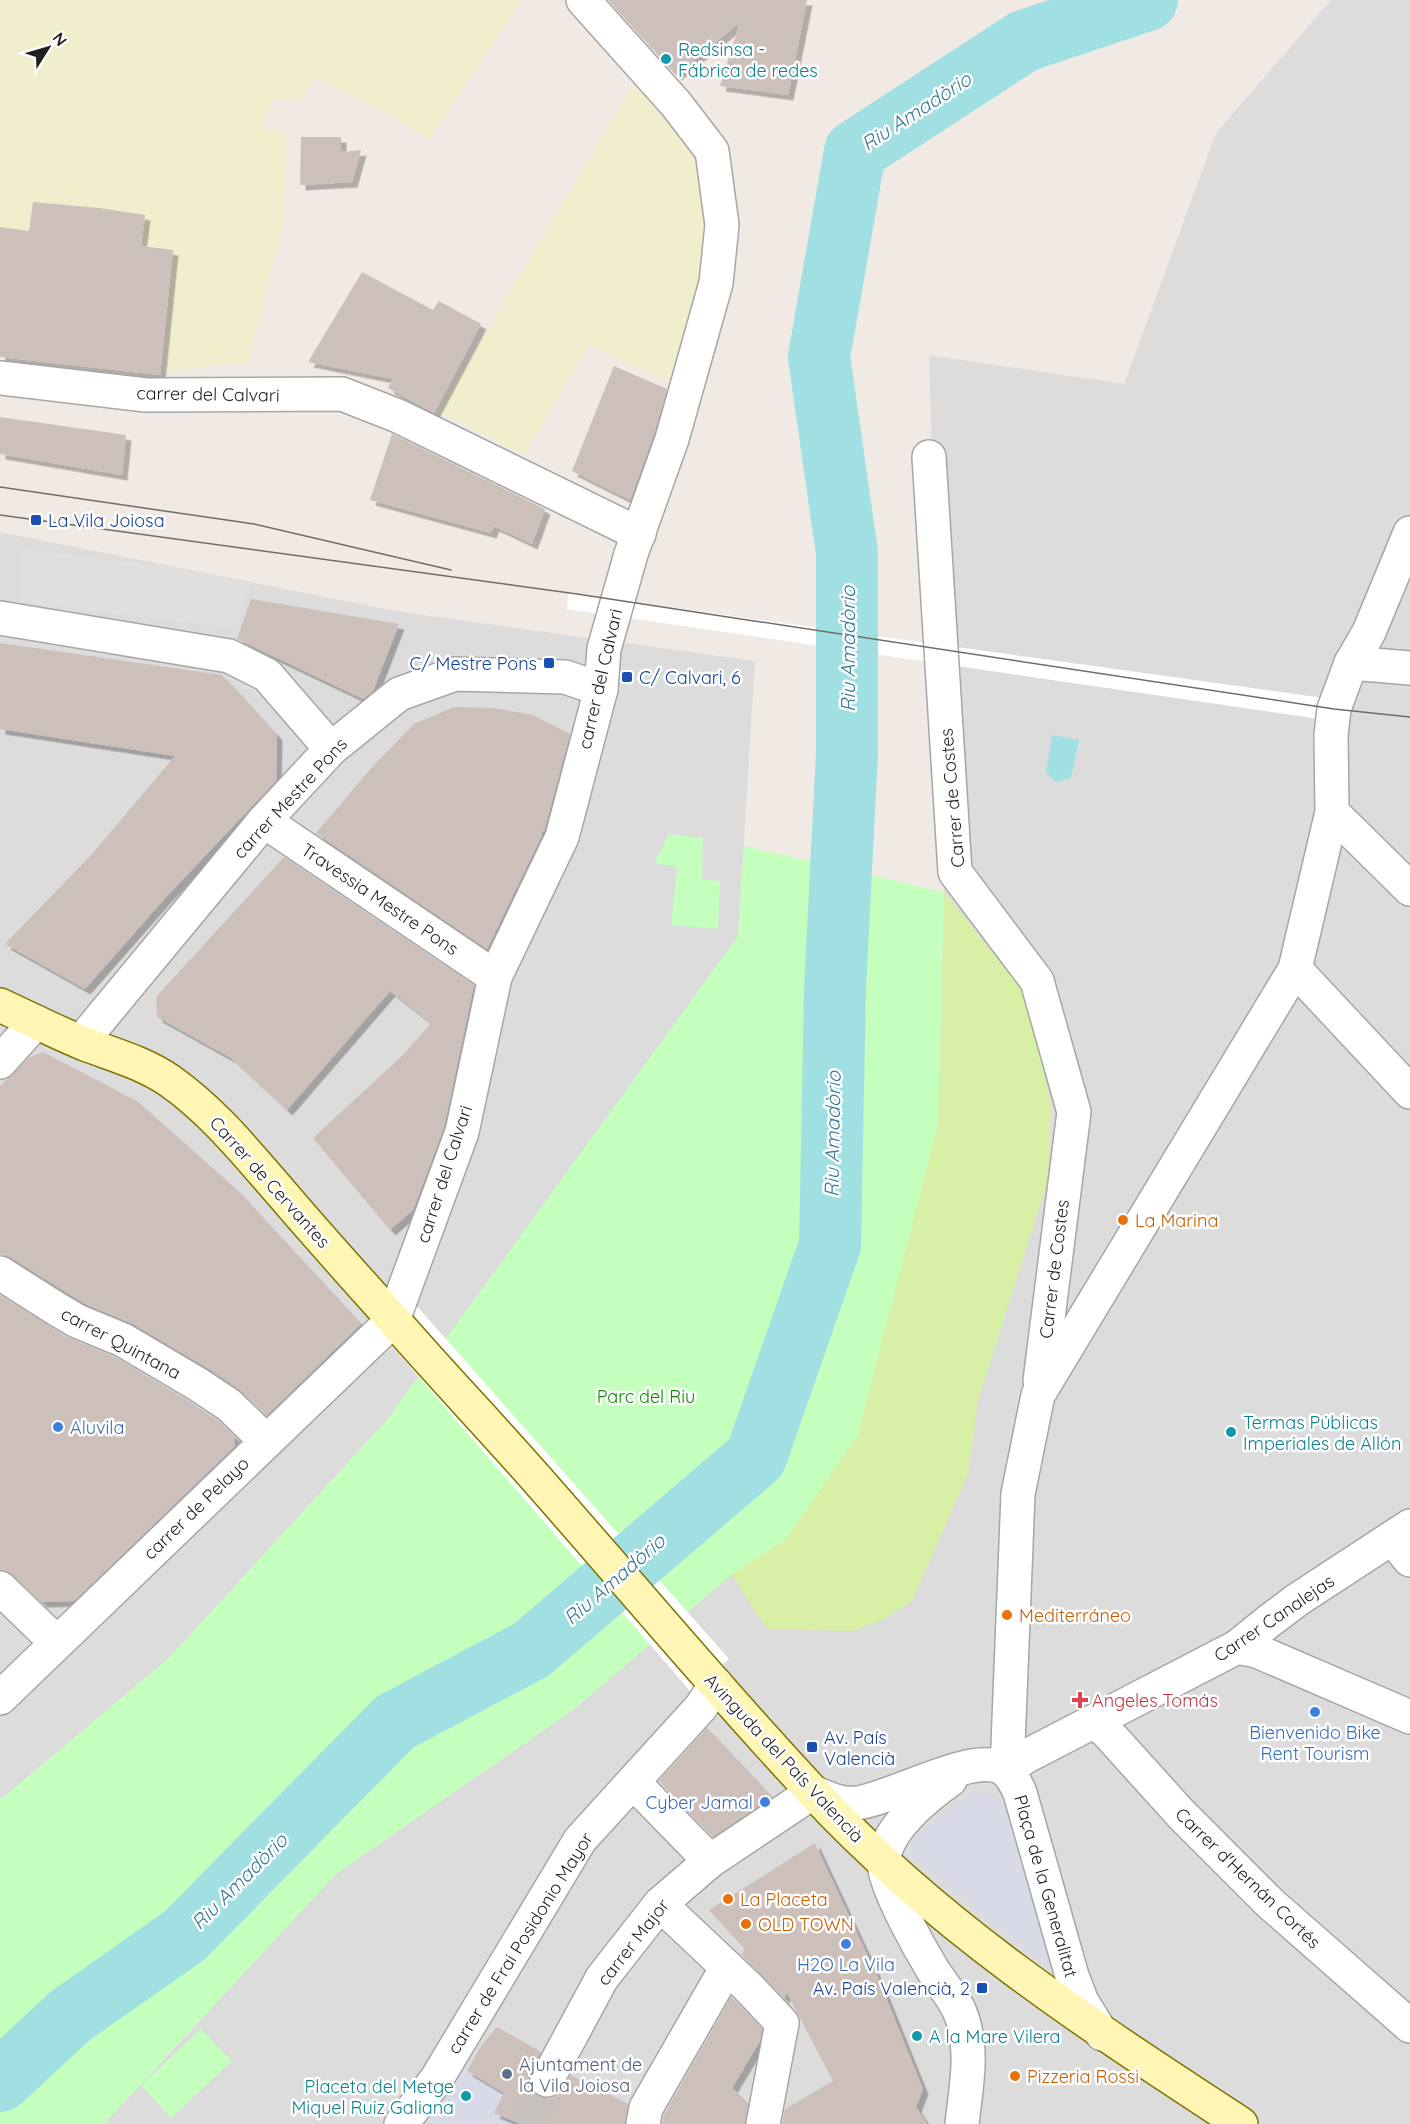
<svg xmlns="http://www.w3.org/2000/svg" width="1410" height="2124" viewBox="0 0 1410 2124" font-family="Quicksand,sans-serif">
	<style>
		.residential { fill: #dddcdc }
		.farmland { fill: #f1eece }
		.grass { fill: #d8f0a5 }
		.park { fill: #c4ffbd }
		.parking { fill: #dfdfdf }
		.plaza { fill: #d8dbe7 }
		.water { fill: #a0e0e3 }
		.pier { fill: #fff }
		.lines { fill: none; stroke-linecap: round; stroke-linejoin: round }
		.river { stroke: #a0e0e3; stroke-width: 62 }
		.building { fill: #cdbfba; filter: url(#shadow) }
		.street-tunnel { stroke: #c7c1bd; stroke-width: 33; stroke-dasharray: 33 16; stroke-linecap: butt }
		.street-casing { stroke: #a6a6a6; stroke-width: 36 }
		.secondary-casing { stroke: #7c7300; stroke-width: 36 }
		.street { stroke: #fff; stroke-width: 33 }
		.secondary { stroke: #fff5b4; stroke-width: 33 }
		.tram { stroke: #6d6d6d; stroke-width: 1.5 }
		.culture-dot { fill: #0f9aa8; stroke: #fff; stroke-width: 2 }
		.transit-dot { fill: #1a4fb4; stroke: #fff; stroke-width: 2 }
		.food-dot { fill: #e8710a; stroke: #fff; stroke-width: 2 }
		.shop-dot { fill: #3f7fe0; stroke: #fff; stroke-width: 2 }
		.health-dot { fill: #e0444e; stroke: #fff; stroke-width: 2 }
		.service-dot { fill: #5c6f8a; stroke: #fff; stroke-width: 2 }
		.labels { text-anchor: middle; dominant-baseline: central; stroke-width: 5; stroke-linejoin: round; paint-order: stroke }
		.culture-label { font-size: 18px; fill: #0d838f; stroke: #fff; text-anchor: start }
		.street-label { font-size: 18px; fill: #1f1f1f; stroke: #fff }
		.transit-label { font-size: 18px; fill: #164399; stroke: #fff; text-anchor: start }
		.food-label { font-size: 18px; fill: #c56008; stroke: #fff; text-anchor: start }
		.park-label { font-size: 18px; fill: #0e8a00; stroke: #fff }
		.shop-label { font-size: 18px; fill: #366cbe; stroke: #fff }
		.health-label { font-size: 18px; fill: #be3a42; stroke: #fff; text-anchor: start }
		.service-label { font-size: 18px; fill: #4e5e75; stroke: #fff; text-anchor: start }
		.water-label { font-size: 20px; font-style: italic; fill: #377997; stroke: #fff }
	</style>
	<defs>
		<filter id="shadow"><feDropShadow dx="5.5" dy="5.5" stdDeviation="0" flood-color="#0004"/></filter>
	</defs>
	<rect width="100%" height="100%" fill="#f1eae4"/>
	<!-- residential -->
	<g class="residential">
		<path d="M1331 0H1410V2124H54L938 1123 944 892 929 355 1124 384 1216 133Z"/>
		<path d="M0 532 401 612 755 661 738 936 556 1235 168 1659 0 1800Z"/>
	</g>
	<!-- farmland -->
	<g class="farmland">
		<path d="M0 0H522L429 140 380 109 315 78 303 101 274 99 260 129 285 130 284 220 249 362 166 371 173 251 141 246 145 215 33 202 29 231 0 227Z"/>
		<path d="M636 80 676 104 722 225 686 390 589 345 524 455 439 412Z"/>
	</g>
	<!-- grass -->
	<path class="grass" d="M944 892 1024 992 1051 1103 1048 1180 978 1400 968 1474 912 1601 884 1619 853 1631 767 1629 731 1574 785 1540 938 1123Z"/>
	<!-- park -->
	<g class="park">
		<path d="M669 834 703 838 702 879 720 881 718 929 671 925 677 866 654 864Z"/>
		<path d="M744 846 944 892 938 1123 858 1435 785 1540 731 1575 573 1710 336 1874 104 2124H0V1800L168 1659 386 1421 738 936Z"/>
		<path d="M201 2029 232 2061 171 2118 141 2085Z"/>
	</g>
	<!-- parking -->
	<path class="parking" d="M22 549 178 568 251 583 237 629 19 602Z"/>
	<!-- plaza -->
	<g class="plaza">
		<path d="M985 1793 997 1797 1010 1811 1051 1947 1049 1957 1039 1959 913 1856 911 1842 931 1823 964 1799Z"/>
		<path d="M453 2065 504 2093 495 2113 521 2124H407Z"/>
	</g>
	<!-- water -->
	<path class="water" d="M1052 735 1079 740 1071 778 1056 782 1046 772Z"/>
	<!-- pier -->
	<g class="pier">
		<path d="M568 593 1338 700 1333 721 567 609Z"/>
		<path d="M399 1286 729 1659 691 1692 366 1316Z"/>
	</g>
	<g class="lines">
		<!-- river -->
		<path class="river" d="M0 2081 70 2016 184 1936 395 1722 531 1650 756 1457 830 1245 835 989 847 752V553L819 357 855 151 1024 41 1147 0"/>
	</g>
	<!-- building -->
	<g class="building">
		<path d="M608 0H807L788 95 720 86 740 22 676 75Z"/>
		<path d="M301 137H341V152L361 150 352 182 300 185Z"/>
		<path d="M33 202 99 208 145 215 141 246 173 250 160 375 0 357V227L29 231Z"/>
		<path d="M362 272 433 310 439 301 481 324 434 413 388 388 393 379 308 362Z"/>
		<path d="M614 366 667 389 654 433 630 500 572 471Z"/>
		<path d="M0 417 126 435 122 475 0 454Z"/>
		<path d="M392 434 545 509 532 544 494 526 491 533 370 500Z"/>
		<path d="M251 599 399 624 373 691 363 699 237 639Z"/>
		<path d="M0 643 222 675 277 735 276 781 166 897 85 989 5 944 92 854 175 756 0 729Z"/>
		<path d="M454 707 494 708 533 715 570 734 544 831 542 832V835L487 949 316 833 373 766 414 724Z"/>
		<path d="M284 857 474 985 444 1127 413 1210 390 1230 313 1138 403 1055 431 1023 390 991 287 1110 231 1058 157 1017 156 997Z"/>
		<path d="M43 1052 137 1101 236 1189 361 1324 267 1415 240 1390 209 1369 133 1324 85 1304 10 1257 0 1254V1086L30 1057Z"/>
		<path d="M0 1295 67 1337 115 1357 189 1401 217 1420 234 1436 235 1446 74 1601 42 1602 13 1575 5 1570H0Z"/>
		<path d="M707 1728 772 1797 713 1837 659 1781Z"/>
		<path d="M815 1843 880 1982 923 2089 916 2107 927 2124H782L785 2109 833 2081 787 1993 784 1998 742 1955 745 1949 709 1910Z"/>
		<path d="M731 1997 762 2029 760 2041 732 2088 748 2103 745 2124H662L664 2115Z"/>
		<path d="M497 2027 541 2052 530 2071 528 2080 531 2089 538 2096 548 2099 557 2096 571 2075 628 2104 625 2124H521L494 2113 504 2093 467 2071 481 2046Z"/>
	</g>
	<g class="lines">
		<!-- street-tunnel -->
		<path class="street-tunnel" d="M526 2124 547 2080"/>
		<!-- street casing -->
		<g class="street-casing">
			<g id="street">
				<path d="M0 378 146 395 342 394 398 416 639 534"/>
				<path d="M929 457 955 872 1037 981 1074 1112 1040 1381"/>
				<path d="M0 618 229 656 267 675 331 749"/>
				<path d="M1351 663 1410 668"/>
				<path d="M1332 812 1410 889"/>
				<path d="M264 821 495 977"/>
				<path d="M1295 969 1410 1092"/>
				<path d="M81 1042 264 821 331 749 399 694 455 674 565 677 601 689"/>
				<path d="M0 1062 36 1022"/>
				<path d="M0 1273 55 1308 77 1321 123 1340 199 1385 229 1405 266 1441"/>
				<path d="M1392 1538 1410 1560"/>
				<path d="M0 1588 56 1642"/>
				<path d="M1237 1647 1257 1651 1410 1717"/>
				<path d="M0 1698 393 1320 462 1132 495 977 562 837 601 689 604 649 631 554 672 439 716 283 722 225 712 151 676 104 583 0"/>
				<path d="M1094 1722 1106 1731 1181 1814 1271 1904 1410 2026"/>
				<path d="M1007 1770 1018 1494 1038 1395 1295 969 1332 812 1331 735 1334 709 1351 663 1369 632 1410 533"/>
				<path d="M1007 1770 1025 1757 1237 1647 1269 1621 1297 1600 1410 1526"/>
				<path d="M950 1780C927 1796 882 1832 884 1864 886 1889 920 1949 934 1972 942 1984 953 1997 959 2010 975 2047 966 2086 962 2124"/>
				<path d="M634 1783 710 1861"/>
				<path d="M660 1904 748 1987 782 2023 763 2124"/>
				<path d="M547 2080 602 1978 660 1904 710 1861 813 1792C827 1798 841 1805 857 1803 891 1799 972 1752 1002 1768 1011 1773 1016 1784 1020 1793L1072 1976 1082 2002 1102 2034"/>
				<path d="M401 2124 436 2080 580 1840 701 1707 716 1684"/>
				<path d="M643 2124 646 2108 727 1967"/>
			</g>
		</g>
		<!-- secondary casing -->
		<g class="secondary-casing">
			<path id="secondary" d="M0 1005C28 1018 56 1032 85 1044 114 1055 144 1063 170 1081 215 1113 248 1155 283 1195 318 1236 354 1276 390 1316 442 1376 497 1433 549 1493 637 1593 722 1695 813 1792 938 1927 1088 2024 1241 2124"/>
		</g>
		<!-- street -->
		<use href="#street" class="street"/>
		<!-- secondary -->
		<use href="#secondary" class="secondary"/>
		<!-- tram -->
		<g class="tram">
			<path d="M0 487 254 524 451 570"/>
			<path d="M0 515 577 594 1334 709 1410 717"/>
		</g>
	</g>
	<!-- markers -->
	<g class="culture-dot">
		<circle cx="666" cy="59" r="6"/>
		<circle cx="1231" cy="1432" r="6"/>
		<circle cx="917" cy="2036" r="6"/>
		<circle cx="466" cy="2096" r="6"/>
	</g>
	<g class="transit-dot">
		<rect x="30" y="514" width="12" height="12" rx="3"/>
		<rect x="543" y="657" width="12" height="12" rx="3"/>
		<rect x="621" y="671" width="12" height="12" rx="3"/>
		<rect x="806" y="1741" width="12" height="12" rx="3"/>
		<rect x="976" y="1982" width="12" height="12" rx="3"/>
	</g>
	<g class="food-dot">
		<circle cx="1123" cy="1220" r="6"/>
		<circle cx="1007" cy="1615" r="6"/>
		<circle cx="728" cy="1899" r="6"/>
		<circle cx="746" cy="1924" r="6"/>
		<circle cx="1015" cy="2076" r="6"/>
	</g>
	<g class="shop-dot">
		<circle cx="58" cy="1427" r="6"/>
		<circle cx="1315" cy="1712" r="6"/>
		<circle cx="765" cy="1802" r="6"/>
		<circle cx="846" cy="1944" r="6"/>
	</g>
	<path class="health-dot" d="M1077 1691h6v6h6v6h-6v6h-6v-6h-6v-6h6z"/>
	<circle class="service-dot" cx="507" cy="2074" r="6"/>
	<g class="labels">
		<!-- culture labels -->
		<g class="culture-label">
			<text x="678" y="49">Redsinsa -<tspan x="678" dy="21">Fábrica de redes</tspan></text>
			<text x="1243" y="1422">Termas Públicas<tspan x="1243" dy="21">Imperiales de Allón</tspan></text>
			<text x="929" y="2036">A la Mare Vilera</text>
			<text x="454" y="2086" text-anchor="end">Placeta del Metge<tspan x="454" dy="21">Miquel Ruiz Galiana</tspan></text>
		</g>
		<!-- street labels -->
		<g class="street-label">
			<text transform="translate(208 394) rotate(1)">carrer del Calvari</text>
			<text transform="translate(600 679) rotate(-77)">carrer del Calvari</text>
			<text transform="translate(290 798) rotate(-47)">carrer Mestre Pons</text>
			<text transform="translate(952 798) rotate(-95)">Carrer de Costes</text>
			<text transform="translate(380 899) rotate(34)">Travessia Mestre Pons</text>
			<text transform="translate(444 1174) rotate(-72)">carrer del Calvari</text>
			<text transform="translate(270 1182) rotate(48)">Carrer de Cervantes</text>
			<text transform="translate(1054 1269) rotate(-83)">Carrer de Costes</text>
			<text transform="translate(121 1343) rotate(28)">carrer Quintana</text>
			<text transform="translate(196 1508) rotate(-44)">carrer de Pelayo</text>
			<text transform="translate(1274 1618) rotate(-34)">Carrer Canalejas</text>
			<text transform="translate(784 1758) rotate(47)">Avinguda del País Valencià</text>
			<text transform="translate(1248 1878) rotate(44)">Carrer d'Hernán Cortés</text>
			<text transform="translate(1046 1886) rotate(74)">Plaça de la Generalitat</text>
			<text transform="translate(633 1942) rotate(-52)">carrer Major</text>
			<text transform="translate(520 1943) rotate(-58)">carrer de Frai Posidonio Mayor</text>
		</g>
		<!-- transit labels -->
		<g class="transit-label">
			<text x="48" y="520">La Vila Joiosa</text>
			<text x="537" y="663" text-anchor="end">C/ Mestre Pons</text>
			<text x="639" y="677">C/ Calvari, 6</text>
			<text x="824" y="1737">Av. País<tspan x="824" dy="21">Valencià</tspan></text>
			<text x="970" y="1988" text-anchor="end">Av. País Valencià, 2</text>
		</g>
		<!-- food labels -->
		<g class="food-label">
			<text x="1135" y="1220">La Marina</text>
			<text x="1019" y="1615">Mediterráneo</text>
			<text x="740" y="1899">La Placeta</text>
			<text x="758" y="1924">OLD TOWN</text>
			<text x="1027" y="2076">Pizzeria Rossi</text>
		</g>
		<!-- park labels -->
		<g class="park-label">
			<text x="646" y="1396">Parc del Riu</text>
		</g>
		<!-- shop labels -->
		<g class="shop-label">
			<text x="70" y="1427" text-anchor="start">Aluvila</text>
			<text x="1315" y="1732">Bienvenido Bike<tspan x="1315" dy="21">Rent Tourism</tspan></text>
			<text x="753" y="1802" text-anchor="end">Cyber Jamal</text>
			<text x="846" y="1964">H2O La Vila</text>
		</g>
		<!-- health labels -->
		<g class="health-label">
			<text x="1092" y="1700">Angeles Tomás</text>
		</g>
		<!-- service labels -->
		<g class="service-label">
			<text x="519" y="2064">Ajuntament de<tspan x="519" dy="21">la Vila Joiosa</tspan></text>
		</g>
		<!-- water labels -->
		<g class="water-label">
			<text transform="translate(916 111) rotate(-33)">Riu Amadòrio</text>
			<text transform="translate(847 649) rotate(-90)">Riu Amadòrio</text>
			<text transform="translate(832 1134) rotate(-89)">Riu Amadòrio</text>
			<text transform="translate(614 1579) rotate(-41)">Riu Amadòrio</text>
			<text transform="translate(239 1881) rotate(-45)">Riu Amadòrio</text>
		</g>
	</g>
	<!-- north arrow -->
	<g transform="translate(48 48) rotate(53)" stroke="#ffffff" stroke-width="4.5" paint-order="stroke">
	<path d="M0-4.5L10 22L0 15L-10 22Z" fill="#1f1f1f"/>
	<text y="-9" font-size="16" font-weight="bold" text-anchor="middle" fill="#1f1f1f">N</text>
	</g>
</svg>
